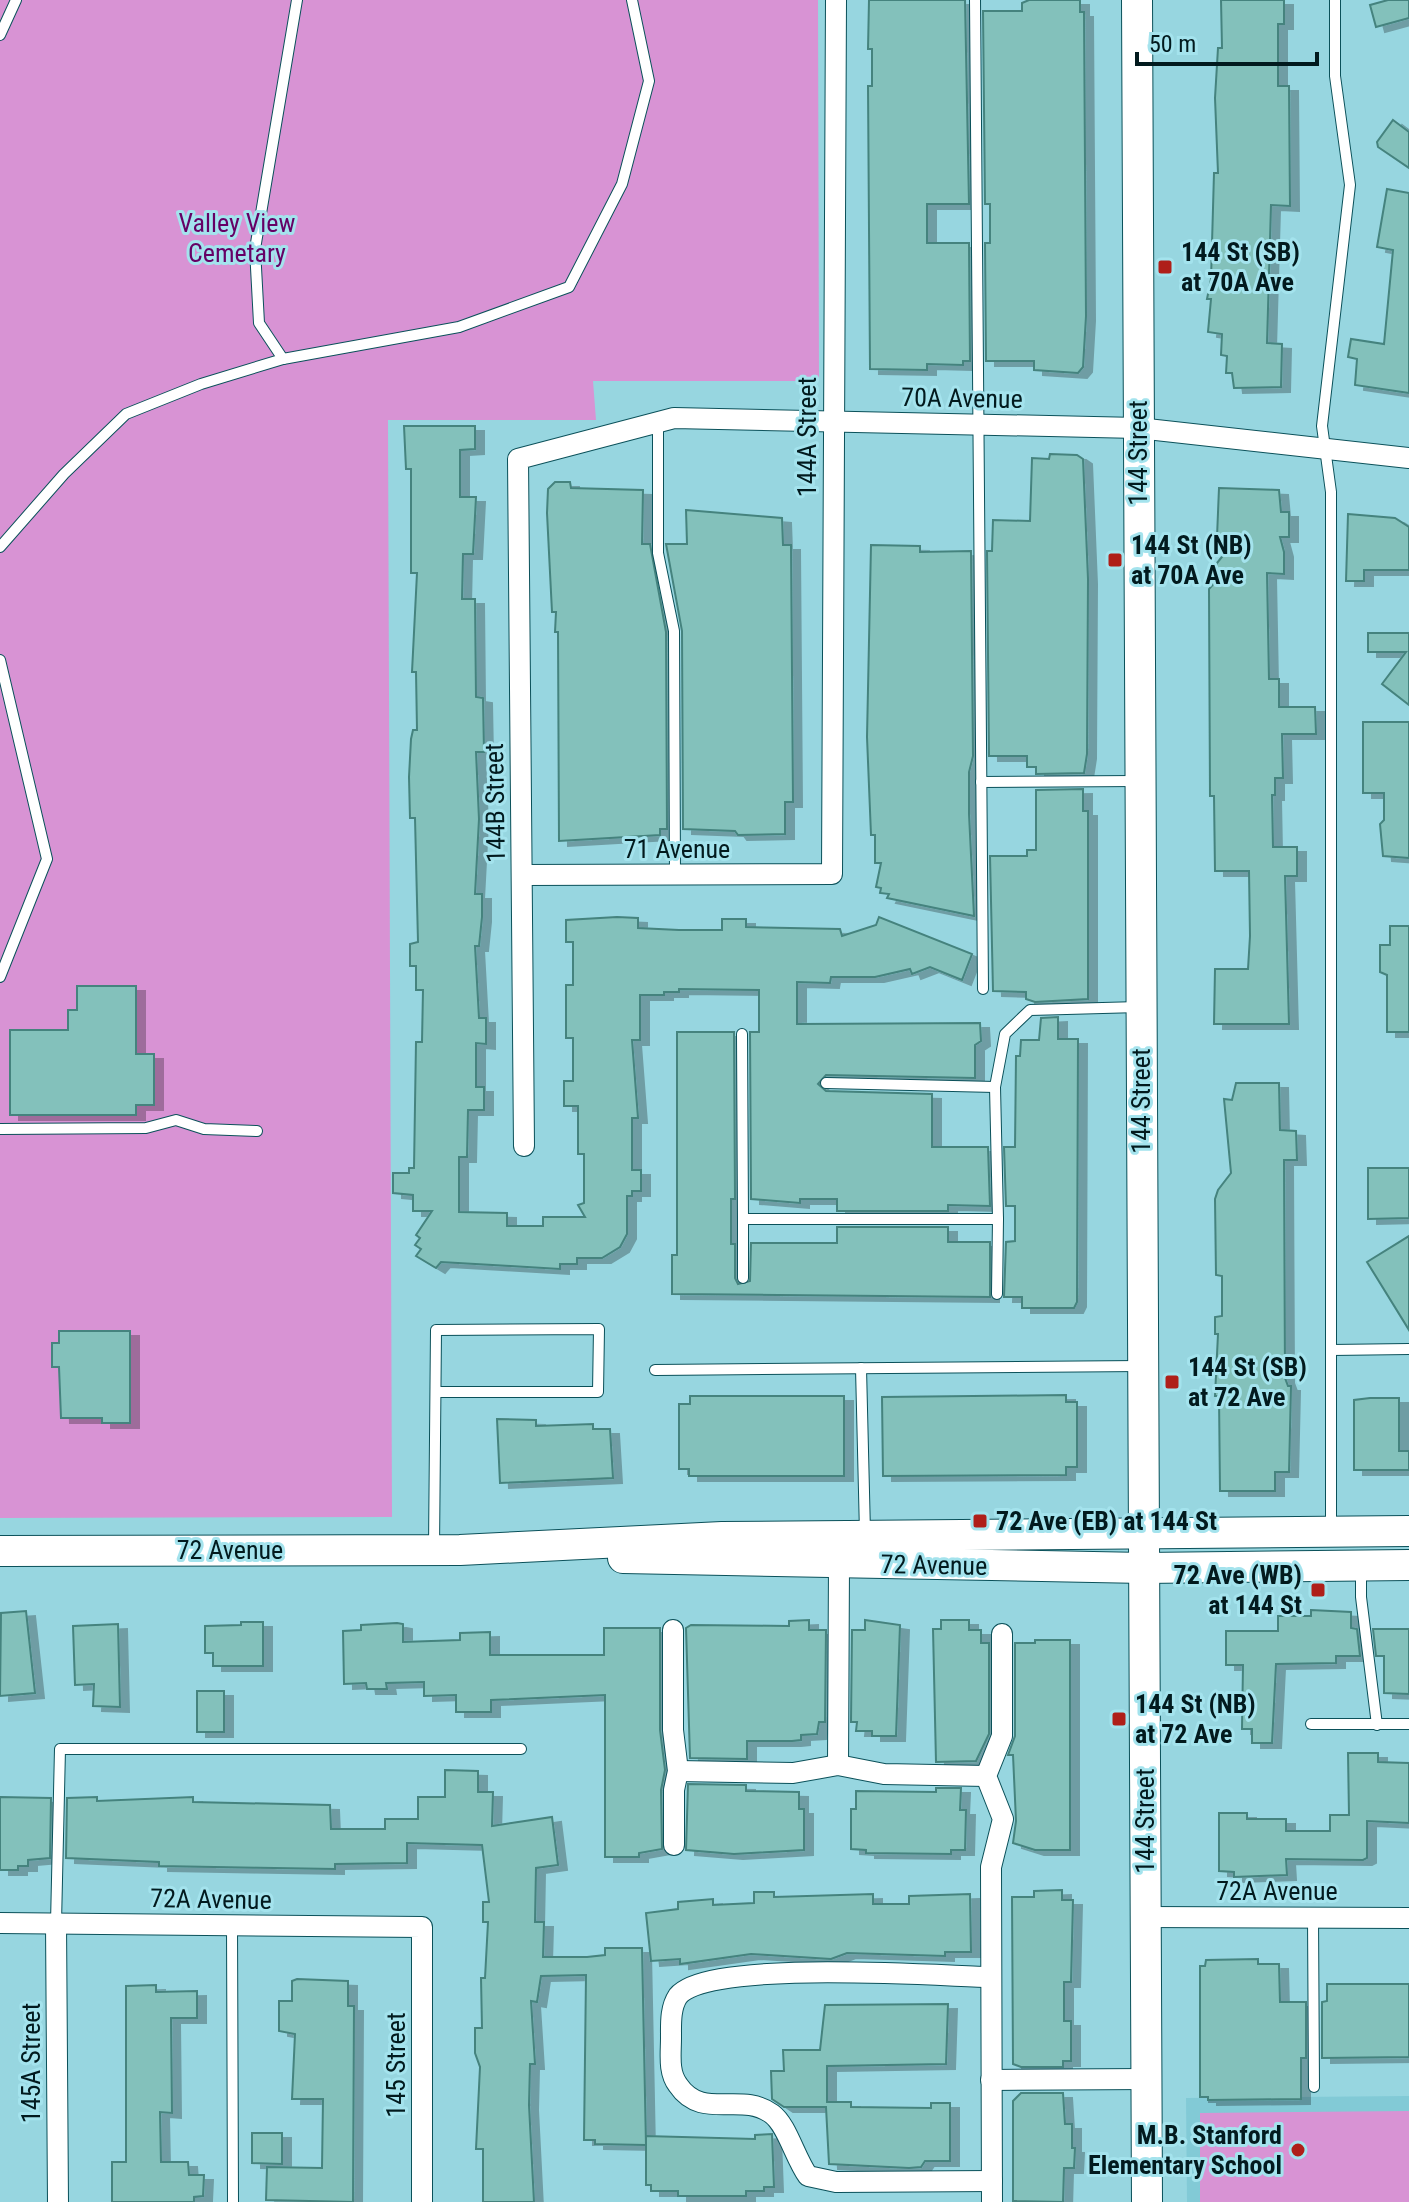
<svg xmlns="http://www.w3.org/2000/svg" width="1409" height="2202" viewBox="0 0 1409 2202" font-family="'Roboto Condensed',sans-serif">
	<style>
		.built { fill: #82cad6 }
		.green { fill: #d893d4 }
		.building { fill: #83c1bb; stroke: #45837e; stroke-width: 2; filter: url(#shadow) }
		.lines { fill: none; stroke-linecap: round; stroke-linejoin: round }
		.service-casing { stroke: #0b515a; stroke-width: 12 }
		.minor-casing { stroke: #0b515a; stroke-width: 22 }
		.secondary-casing { stroke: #0b515a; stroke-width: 32 }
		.service { stroke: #fff; stroke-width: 10 }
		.minor { stroke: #fff; stroke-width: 20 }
		.secondary { stroke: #fff; stroke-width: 30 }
		.poi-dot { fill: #af1f19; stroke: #a4e3ed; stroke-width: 3 }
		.labels { text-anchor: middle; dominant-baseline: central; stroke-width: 6; stroke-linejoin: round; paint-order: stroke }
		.park-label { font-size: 26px; fill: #660065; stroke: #a4e3ed }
		.poi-label { font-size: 26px; font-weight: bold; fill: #021a1e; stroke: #a4e3ed; text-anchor: start }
		.street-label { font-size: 26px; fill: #021a1e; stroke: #a4e3ed }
	</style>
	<defs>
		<filter id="shadow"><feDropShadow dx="9" dy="5" stdDeviation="0" flood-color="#0004"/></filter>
	</defs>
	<rect width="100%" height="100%" fill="#97d6e0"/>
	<!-- built -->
	<path class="built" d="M1409 2096V2202H1187L1186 2098Z"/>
	<!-- green -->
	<g class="green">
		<path d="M0 0H818L819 381H593L596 420H388L392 1517 0 1518Z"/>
		<path d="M1409 2111V2202H1200V2113Z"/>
	</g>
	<!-- building -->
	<g class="building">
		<path d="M869 0H965L969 204H927V243H969L970 361H963V365L927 364V370L870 369 868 86H872V49H868Z"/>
		<path d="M1029 0H1080V12H1084L1086 316 1083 367 1078 373 1034 370V361H986L985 243H990V204H985L983 11H1022V3Z"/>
		<path d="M1221 0H1284V24H1278V86H1289L1290 206 1271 205 1267 343 1282 344 1281 387 1234 388 1232 373H1226L1227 356 1221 355 1222 334 1208 332 1211 299H1207L1211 279 1214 173H1218L1215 98 1218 48H1222Z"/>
		<path d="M1388 0H1409V18L1376 27 1370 5Z"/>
		<path d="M1393 120 1409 132V168L1378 147 1377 142Z"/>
		<path d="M1387 189 1409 193V393L1355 385 1357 359 1348 357 1351 339 1384 344 1393 250 1377 247Z"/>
		<path d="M404 426H475V449L460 450V497H476L473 554H463L462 599H475L476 697 483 698 484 752H476L479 819 475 894H482V917L479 946H475L479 1018H486V1044L476 1043V1087H484V1110H468L467 1157H459V1212L507 1213V1226H543V1217H585L578 1205 584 1203V1154H578V1106H564V1081H573V1038H566V985H573V942H566V920L617 917 638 918V928L679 930H722V919H746V927L840 929 842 936 876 925 879 917 972 954 962 980 930 967 912 974 910 969 875 977H831L830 983 797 982V1024L980 1023 981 1041 975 1045V1078L826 1075 818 1084 826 1091 932 1094V1147H988L990 1206 948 1205V1211H837V1199H800V1203L751 1199 750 1032H759V990L679 989V992H664V995H640V1040H632L638 1118H632V1170H641V1191H632V1196H627V1234L620 1247 602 1258H577V1264H560V1269L441 1262 436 1268 416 1256 421 1249 415 1245 420 1238 416 1235 432 1211H413V1195L393 1193V1173H409V1168H414L416 1042H422L423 990H416V966H410V944L418 942 415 818H410L409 777 411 739 413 730H417L416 672H412L417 573H411V469H406Z"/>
		<path d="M1050 454 1077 455 1083 459 1088 579 1087 754 1084 773 1036 774V767H1027V756H989L987 551H992L993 520 1030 521 1032 458 1049 459Z"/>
		<path d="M555 482H570L571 488 643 490 642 544H650L666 632 667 829H660V835L559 841 558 632H555L556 612H552L547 513 548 489Z"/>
		<path d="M1219 488 1279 490 1281 512H1289V537H1280L1284 552V574L1267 573 1269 679H1279V707H1315L1316 734H1282L1283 778H1275V795H1272L1273 847H1297V876H1285L1289 1024H1214L1215 969H1248L1250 936 1249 871H1215L1214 796H1210L1209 589 1216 581 1217 563 1238 537H1217Z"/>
		<path d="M686 510 782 518 783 545H791L793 802H785V834L738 835 735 831 683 829 682 631 666 544H687Z"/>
		<path d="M1348 514 1395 518 1409 527V570H1364V581H1346Z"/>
		<path d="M871 545 920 546V552L971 551 973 756 969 772V814L974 916 887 898 889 894 880 893 881 888 876 887 881 863H875V835H871L867 737Z"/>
		<path d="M1368 633H1409V705L1382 684 1406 652H1368Z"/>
		<path d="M1363 722H1409V858L1383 856 1380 824 1384 820V793H1363Z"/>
		<path d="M1083 789V811H1088V999L1035 1002 1026 999V992L993 991 990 856H1027V850H1036V790Z"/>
		<path d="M1390 926H1409V1032H1387V975L1380 972V945H1390Z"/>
		<path d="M77 986H136V1054H154V1105H136V1115H10V1030H68V1010H77Z"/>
		<path d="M1058 1017V1039H1078L1077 1302 1074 1308H1022V1297H1004L1006 1242 1015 1241V1206H1006L1004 1147H1015L1016 1056H1020L1021 1040H1039L1041 1018Z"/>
		<path d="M677 1032H734L735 1199H731V1244H735V1278L738 1284 750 1281 751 1243H837V1227H948V1242H990V1297L672 1294V1255H677Z"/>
		<path d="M1236 1083H1279L1280 1130 1296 1131 1297 1160H1284L1285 1378 1288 1386H1291L1289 1472H1275V1491H1220L1219 1396H1215L1218 1334H1215V1317L1222 1316V1276L1216 1275 1215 1199 1218 1190 1231 1173 1224 1099 1232 1100Z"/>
		<path d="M1368 1168H1409V1218L1368 1219Z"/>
		<path d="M1409 1236V1330L1367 1262Z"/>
		<path d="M59 1331H130V1423H102V1418H61L59 1367H52V1343H59Z"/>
		<path d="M1066 1395V1402H1077V1467H1066V1475L883 1476 882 1397Z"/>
		<path d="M690 1396H844V1476H689V1469H679V1404H690Z"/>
		<path d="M1370 1398H1399V1451H1409V1470H1354V1400Z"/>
		<path d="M497 1419 536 1420V1426L593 1424V1429H610L613 1478 500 1483Z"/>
		<path d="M1311 1610 1351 1612V1628L1357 1629 1360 1656H1336V1663L1276 1664 1272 1743H1252V1729H1242L1243 1665H1226V1631H1278V1616H1311Z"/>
		<path d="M26 1611 35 1693 0 1696 1 1613Z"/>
		<path d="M809 1620V1630H826L825 1722H819L817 1734 801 1735V1740L792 1741H747V1759L690 1758 686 1628 691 1625 789 1626V1621Z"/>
		<path d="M865 1620 900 1625 896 1736H872V1731H856L857 1722H851L852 1630H865Z"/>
		<path d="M941 1620H969V1630H981V1643H989V1734L976 1761 936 1762 933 1629H941Z"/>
		<path d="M241 1622H263V1666H213V1653H205V1626L241 1625Z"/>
		<path d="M397 1623 403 1624V1642L460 1640V1633L490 1632V1655H604V1628H660V1730L665 1770 661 1790 662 1849 639 1853V1857H605V1695L491 1700V1712H456V1695L424 1696V1682L386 1683 387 1689H367L366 1683 344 1684 343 1631 361 1630V1625Z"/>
		<path d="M118 1624 120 1707 93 1706 94 1684 75 1685 73 1626Z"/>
		<path d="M1373 1629H1409V1694L1384 1693V1656H1376Z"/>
		<path d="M1035 1640H1070V1850H1035L1013 1843 1016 1821 1013 1755H1008L1015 1736V1643H1035Z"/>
		<rect x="197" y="1691" width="27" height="41"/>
		<path d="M1348 1753H1378V1762L1409 1763V1823L1367 1821V1858L1363 1860 1286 1859 1287 1875 1234 1877V1872L1219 1871V1813H1247V1819H1286V1831H1330V1815H1349Z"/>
		<path d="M445 1770 478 1771V1792H493L492 1826 552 1817 558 1865 536 1868 535 1922H544L543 1957H587L605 1955V1948H642L646 2145 595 2144V2140H584L586 1975 541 1976 537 2002 531 2001 535 2064H530L529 2105 534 2202H483V2149H476L480 2067 475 2053V2028H482L481 1978H485L488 1922H483V1902H489L482 1845 407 1843V1863L335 1864V1869L159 1866V1862L66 1858 67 1798 97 1797V1801L193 1797V1802L330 1805 331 1829H385V1819H418V1797H445Z"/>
		<path d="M688 1784 746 1785V1791L799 1792V1809H804V1850L734 1854 686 1850Z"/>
		<path d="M936 1788H961L960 1810H966L965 1850H951V1854L866 1853V1850L851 1849V1809H856V1791L936 1792Z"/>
		<path d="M0 1797 51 1798 50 1858 28 1860V1866H18V1870H0Z"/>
		<path d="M1062 1890V1900H1073L1071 1982H1064V2021H1071V2061H1063V2067H1021L1013 2064 1012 1897H1034V1891Z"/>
		<path d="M754 1892H774V1897L873 1894V1904H909V1896L970 1894 971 1952H945V1956L847 1953 831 1959 751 1954 680 1964V1959L651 1961 646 1913 678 1909V1902L713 1899V1905L754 1903Z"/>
		<path d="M1258 1959V1964H1279L1280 2002H1306V2058H1301V2099L1208 2100V2097H1200V1966H1205L1206 1960Z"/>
		<path d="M297 1979 348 1981V2006H354L353 2202 266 2200 267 2167 322 2168 323 2099H292L295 2034 279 2031V2001H292V1981Z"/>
		<path d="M1327 1984H1409V2057L1322 2058V2002L1327 2001Z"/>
		<path d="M156 1985V1992L197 1991V2018H171L172 2113 160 2112 161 2162H188L189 2175H204L203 2196 194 2197V2202H112V2162H126V1986Z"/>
		<path d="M948 2004 946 2064 827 2066V2102H851V2107L931 2108V2103H950V2161H925L921 2167 909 2168 829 2164 826 2107H784L772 2099 771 2071H784L783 2050H820L825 2005Z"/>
		<path d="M1021 2093H1063L1065 2124H1072V2148H1075L1074 2168H1064L1063 2202 1013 2201V2101Z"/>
		<path d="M252 2133H282V2164L252 2163Z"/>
		<path d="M772 2134 774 2187H764V2191H746V2196H678V2191H651V2185H646V2136L755 2139V2135Z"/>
	</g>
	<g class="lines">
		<!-- service casing -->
		<g class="service-casing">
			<g id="service">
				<path d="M975 0 983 989"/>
				<path d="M0 35 16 0"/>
				<path d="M283 359 259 323 255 249 297 0"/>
				<path d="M658 422V553L674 631 675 875"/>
				<path d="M0 547 64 474 126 414 201 384 283 359 459 327 569 287 622 184 649 81 632 0"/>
				<path d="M0 660 47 859 0 977"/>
				<path d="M981 782 1137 781"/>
				<path d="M742 1034 743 1219"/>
				<path d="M826 1083 995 1087"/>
				<path d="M0 1129 146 1128 176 1120 204 1129 257 1131"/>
				<path d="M743 1278V1219H998L995 1087 1005 1034 1030 1010 1139 1007"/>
				<path d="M997 1294 998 1219"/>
				<path d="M1331 1350 1409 1349"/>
				<path d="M861 1368 865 1533"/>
				<path d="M655 1370 1141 1366"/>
				<path d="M1331 1531V492L1322 426 1350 185 1335 76V0"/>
				<path d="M434 1548 436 1330 599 1329 598 1392H436"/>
				<path d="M1361 1568V1597L1377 1725"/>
				<path d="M1311 1724H1409"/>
				<path d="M1313 1917 1314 2087"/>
				<path d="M56 1923 60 1749H521"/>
				<path d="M232 1925 233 2202"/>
			</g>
		</g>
		<!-- minor casing -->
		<g class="minor-casing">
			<g id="minor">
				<path d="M522 875 832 874 836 0"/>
				<path d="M524 1146 518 459 674 418 1138 428 1409 458"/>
				<path d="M673 1630V1730L678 1771 674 1790V1845"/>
				<path d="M838 1765 839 1564"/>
				<path d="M678 1771 793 1773 838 1765 884 1774 986 1776"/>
				<path d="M1146 1917 1409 1918"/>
				<path d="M0 1923 422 1927V2202"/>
				<path d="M56 1923 58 2202"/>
				<path d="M991 1977C938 1976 708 1959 678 1996 670 2008 671 2024 671 2038 671 2054 668 2072 678 2085 702 2121 741 2091 772 2114 787 2125 795 2158 808 2176L836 2182 992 2181"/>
				<path d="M991 2080 1147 2079"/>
				<path d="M992 2202 991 1867 1003 1819 986 1776 1002 1736V1634"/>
			</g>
		</g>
		<!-- secondary casing -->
		<g class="secondary-casing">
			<g id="secondary">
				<path d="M1137 0 1147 2202"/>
				<path d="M0 1551 460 1550 722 1537 1409 1531"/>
				<path d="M623 1558 1144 1568 1409 1565"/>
			</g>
		</g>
		<!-- service -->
		<use href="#service" class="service"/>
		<!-- minor -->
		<use href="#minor" class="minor"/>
		<!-- secondary -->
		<use href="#secondary" class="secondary"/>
	</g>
	<!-- markers -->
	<g class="poi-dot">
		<rect x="1157" y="259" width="16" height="16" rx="4"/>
		<rect x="1107" y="552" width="16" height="16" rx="4"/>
		<rect x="1164" y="1374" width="16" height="16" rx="4"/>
		<rect x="972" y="1513" width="16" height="16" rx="4"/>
		<rect x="1310" y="1582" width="16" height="16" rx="4"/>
		<rect x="1111" y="1711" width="16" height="16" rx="4"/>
		<circle cx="1298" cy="2150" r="8"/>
	</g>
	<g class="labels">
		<!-- park labels -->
		<g class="park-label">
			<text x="237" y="223">Valley View<tspan x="237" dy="30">Cemetary</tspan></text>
		</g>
		<!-- poi labels -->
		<g class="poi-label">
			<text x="1181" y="252">144 St (SB)<tspan x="1181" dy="30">at 70A Ave</tspan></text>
			<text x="1131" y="545">144 St (NB)<tspan x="1131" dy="30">at 70A Ave</tspan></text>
			<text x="1188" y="1367">144 St (SB)<tspan x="1188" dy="30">at 72 Ave</tspan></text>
			<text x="996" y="1521">72 Ave (EB) at 144 St</text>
			<text x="1302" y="1575" text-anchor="end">72 Ave (WB)<tspan x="1302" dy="30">at 144 St</tspan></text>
			<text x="1135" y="1704">144 St (NB)<tspan x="1135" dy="30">at 72 Ave</tspan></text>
			<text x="1282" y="2135" text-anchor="end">M.B. Stanford<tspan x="1282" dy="30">Elementary School</tspan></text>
		</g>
		<!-- street labels -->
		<g class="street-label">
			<text transform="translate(962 398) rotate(1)">70A Avenue</text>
			<text transform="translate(807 437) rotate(-90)">144A Street</text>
			<text transform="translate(1138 453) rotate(-90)">144 Street</text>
			<text transform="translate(495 803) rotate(-91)">144B Street</text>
			<text x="677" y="849">71 Avenue</text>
			<text transform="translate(1141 1101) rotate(-90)">144 Street</text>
			<text x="230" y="1550">72 Avenue</text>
			<text transform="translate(934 1565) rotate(1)">72 Avenue</text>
			<text transform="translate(1145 1821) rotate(-90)">144 Street</text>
			<text x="1277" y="1891">72A Avenue</text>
			<text transform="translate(211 1899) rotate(1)">72A Avenue</text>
			<text transform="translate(31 2063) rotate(-90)">145A Street</text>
			<text transform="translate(396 2065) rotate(-90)">145 Street</text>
		</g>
	</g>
	<!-- scale -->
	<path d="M1137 52v12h180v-12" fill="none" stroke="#021a1e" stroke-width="4"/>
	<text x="1149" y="52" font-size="24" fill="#021a1e" stroke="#a4e3ed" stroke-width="6" paint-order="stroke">50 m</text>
</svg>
